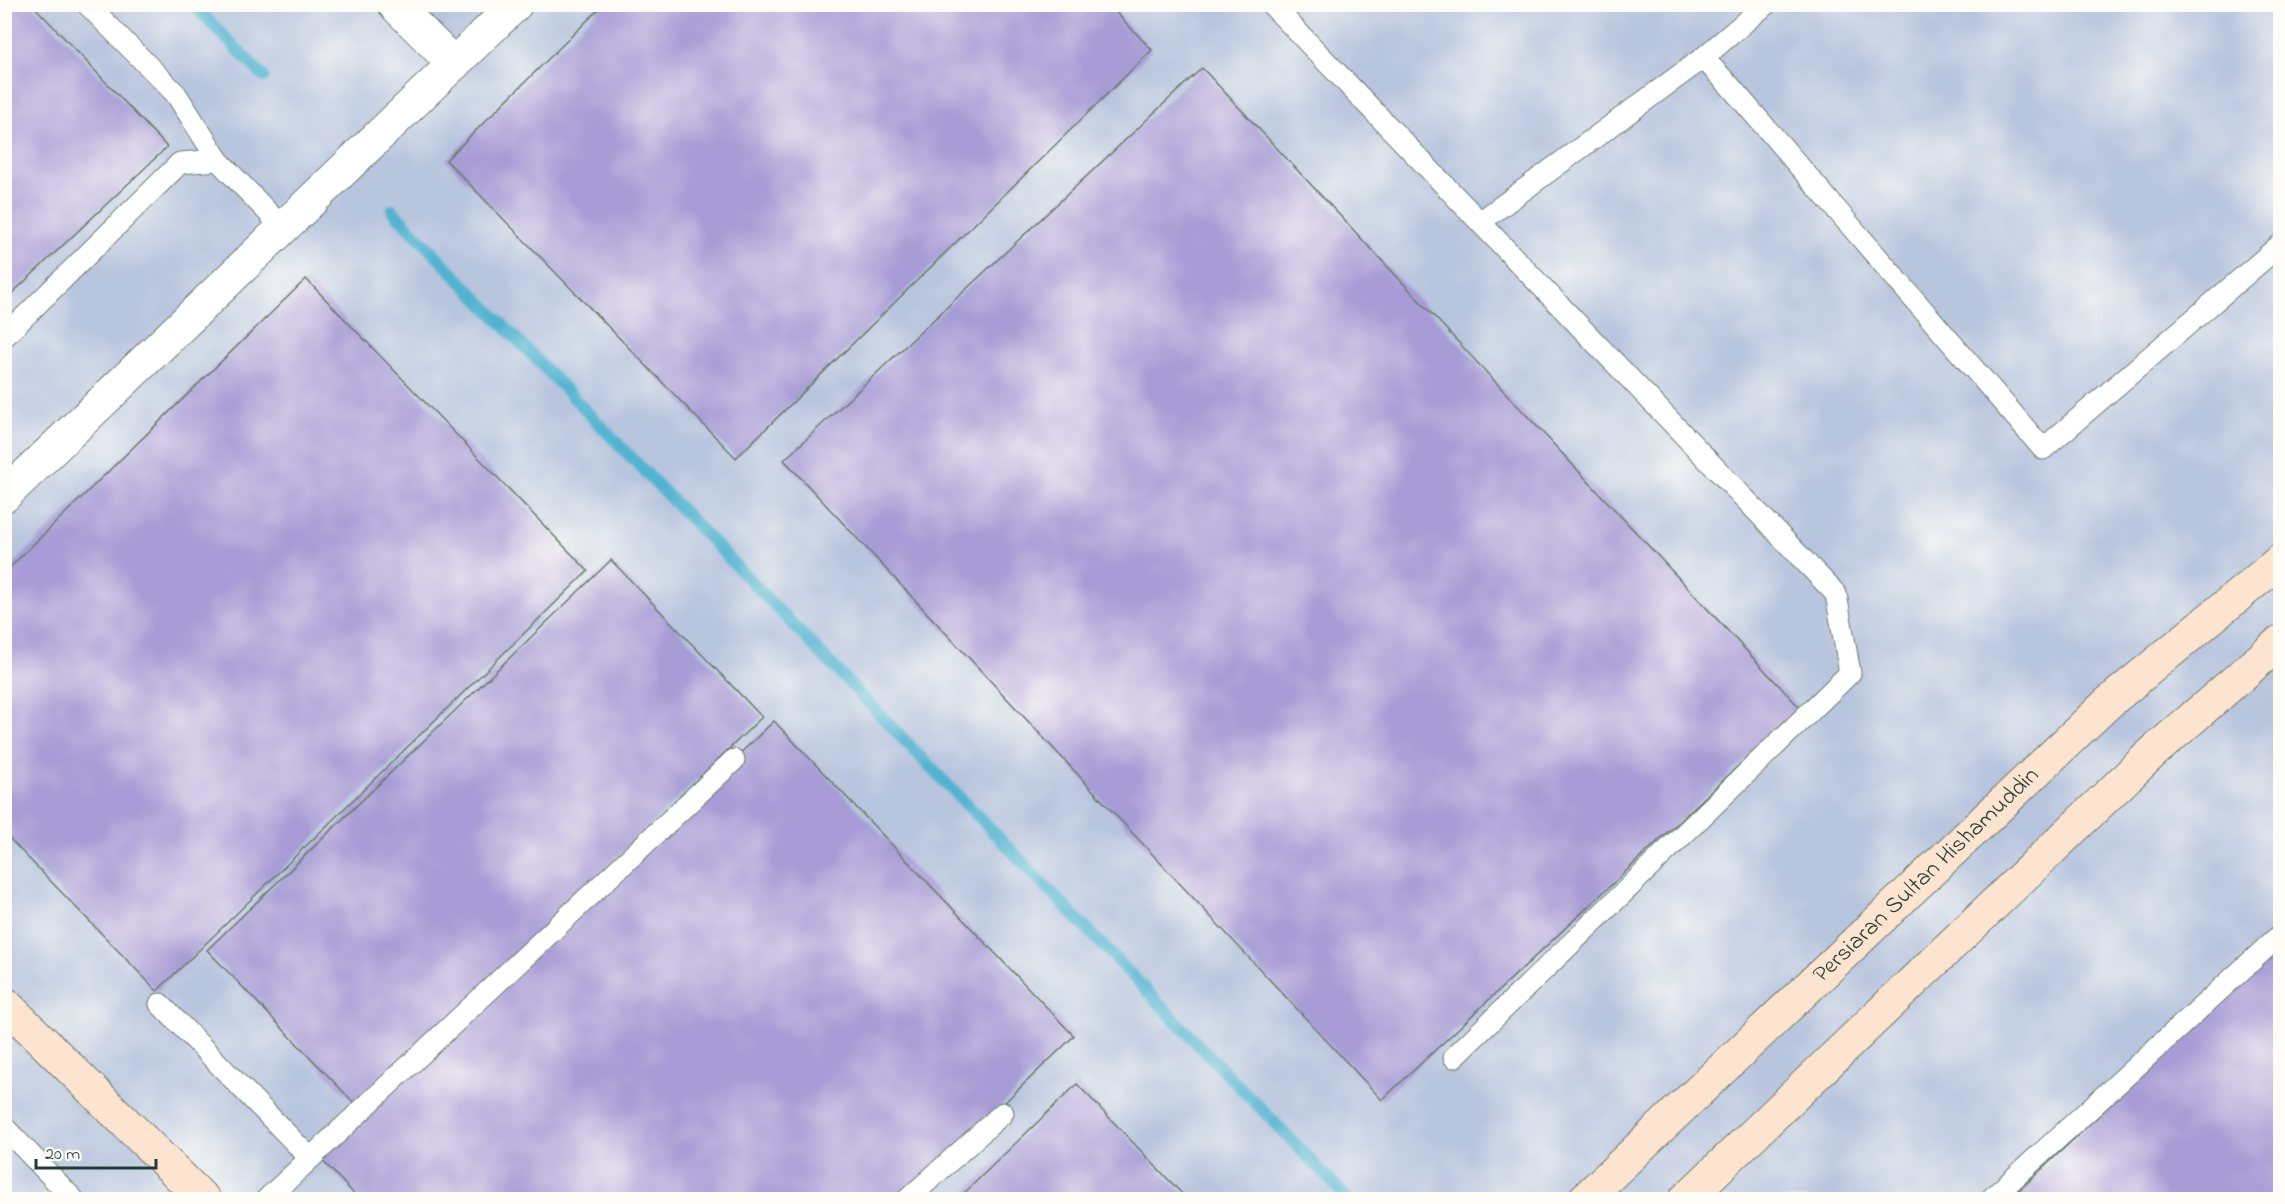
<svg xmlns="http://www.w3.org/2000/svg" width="2285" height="1204" viewBox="0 0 2285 1204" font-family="'Indie Flower',sans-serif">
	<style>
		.industrial { fill: #b8c5de }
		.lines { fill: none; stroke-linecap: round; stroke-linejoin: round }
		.stream { stroke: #51b3d0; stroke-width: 12 }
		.building { fill: #a79cd5 }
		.lane-casing { stroke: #6b7a6e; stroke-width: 23 }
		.street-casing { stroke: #6b7a6e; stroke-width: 35 }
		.secondary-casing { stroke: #6b7a6e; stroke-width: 35 }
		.lane { stroke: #fff; stroke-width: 21 }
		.street { stroke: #fff; stroke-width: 33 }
		.secondary { stroke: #fde4d1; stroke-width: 33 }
		.labels { text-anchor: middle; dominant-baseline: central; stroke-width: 4.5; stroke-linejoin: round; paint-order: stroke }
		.street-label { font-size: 24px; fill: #1f3d34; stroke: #fdfcf7 }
	</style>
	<rect width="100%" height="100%" fill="#fdfcf7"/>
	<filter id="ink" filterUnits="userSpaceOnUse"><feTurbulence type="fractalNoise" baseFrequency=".0167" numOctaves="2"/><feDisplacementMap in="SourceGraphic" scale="12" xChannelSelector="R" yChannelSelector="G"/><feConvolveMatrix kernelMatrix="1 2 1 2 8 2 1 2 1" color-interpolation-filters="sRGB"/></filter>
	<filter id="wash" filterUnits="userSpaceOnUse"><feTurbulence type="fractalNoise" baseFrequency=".008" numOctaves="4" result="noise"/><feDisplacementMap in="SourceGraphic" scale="24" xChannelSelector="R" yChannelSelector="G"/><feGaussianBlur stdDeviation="1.35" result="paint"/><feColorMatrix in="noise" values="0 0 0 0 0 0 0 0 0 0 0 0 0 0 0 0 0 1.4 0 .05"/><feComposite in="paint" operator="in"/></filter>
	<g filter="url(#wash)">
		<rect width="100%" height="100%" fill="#f8ebd9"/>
		<!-- industrial -->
		<rect class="industrial" x="5" y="5" width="2275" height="1194"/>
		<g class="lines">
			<!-- stream -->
			<g class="stream">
				<path d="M193 4 264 77"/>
				<path d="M392 210 1349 1200"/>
			</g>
		</g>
		<g id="blocks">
			<!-- building -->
			<g class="building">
				<path d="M4 4H32L167 147 4 301Z"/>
				<path d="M604 4H1108L1152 50 736 458 446 160Z"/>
				<path d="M1202 68 1800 708 1382 1100 784 460Z"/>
				<path d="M306 279 588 571 157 991 4 833V573Z"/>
				<path d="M611 560 762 717 358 1107 207 950Z"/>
				<path d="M774 721 1074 1036 903 1200H360L318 1156Z"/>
				<path d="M2280 945V1200H2009Z"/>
				<path d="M1077 1084 1188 1200H957Z"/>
			</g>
		</g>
	</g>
	<g filter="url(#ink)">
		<use href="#blocks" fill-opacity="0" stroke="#6b7a6e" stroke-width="1.5"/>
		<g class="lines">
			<!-- lane casing -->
			<g class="lane-casing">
				<g id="lane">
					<path d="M87 4 176 94 218 160"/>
					<path d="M1271 4 1836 594 1850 673 1454 1057"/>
					<path d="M1703 58 1766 4"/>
					<path d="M1480 222 1703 58 1729 85 2043 449 2280 245"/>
					<path d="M4 337 180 163 218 160 282 227"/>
					<path d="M160 1004 310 1158"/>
					<path d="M4 1127 74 1200"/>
					<path d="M266 1200 734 760"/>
					<path d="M907 1200 1003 1113"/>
					<path d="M1990 1200 2280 935"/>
				</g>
			</g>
			<!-- street casing -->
			<g class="street-casing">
				<g id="street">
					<path d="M394 4 454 64"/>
					<path d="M4 496 516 4"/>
				</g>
			</g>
			<!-- secondary casing -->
			<g class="secondary-casing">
				<g id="secondary">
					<path d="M4 1003 204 1200"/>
					<path id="s1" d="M1584 1200 2108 703 2280 561"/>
					<path d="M1685 1200 2150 755 2280 642"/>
				</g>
			</g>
			<!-- lane -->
			<use href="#lane" class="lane"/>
			<!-- street -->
			<use href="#street" class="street"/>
			<!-- secondary -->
			<use href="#secondary" class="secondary"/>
		</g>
	</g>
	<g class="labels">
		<!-- street labels -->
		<g class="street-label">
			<text stroke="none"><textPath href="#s1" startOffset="472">Persiaran Sultan Hishamuddin</textPath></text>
		</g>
	</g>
	<!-- margin -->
	<rect width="2285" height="1204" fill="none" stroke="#fdfcf7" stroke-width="24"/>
	<!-- scale -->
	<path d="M36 1159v9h120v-9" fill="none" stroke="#1f3d34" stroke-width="3"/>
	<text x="45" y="1159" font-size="18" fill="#1f3d34" stroke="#fdfcf7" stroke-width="4.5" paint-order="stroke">20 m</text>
</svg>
